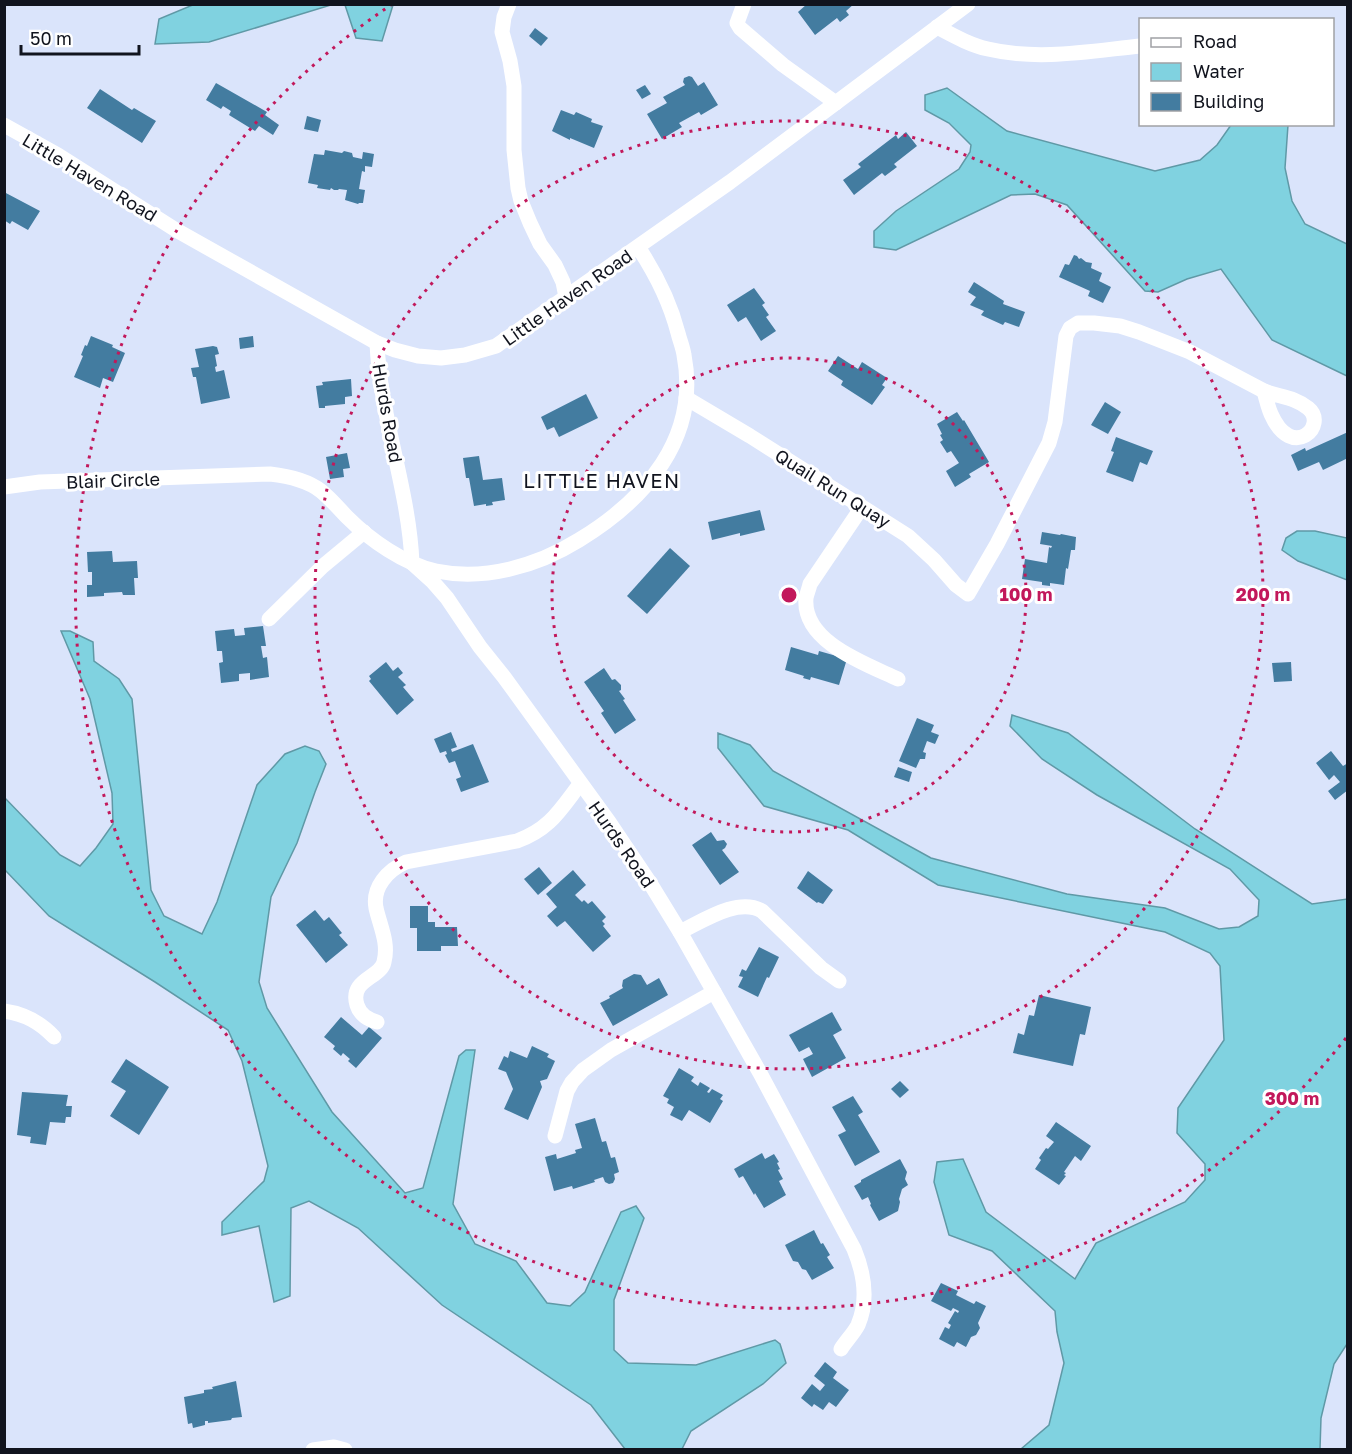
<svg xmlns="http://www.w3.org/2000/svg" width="1352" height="1454" viewBox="0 0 1352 1454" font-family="'Golos Text',sans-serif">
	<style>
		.water { fill: #80d2e0; stroke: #5f99a6; stroke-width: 1.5 }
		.building { fill: #437ca0 }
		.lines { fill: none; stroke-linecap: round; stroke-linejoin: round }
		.minor { stroke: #fff; stroke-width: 15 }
		.ring { fill: none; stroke: #c2185b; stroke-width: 3; stroke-dasharray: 3 6 }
		.labels { text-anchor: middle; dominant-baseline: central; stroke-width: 6; stroke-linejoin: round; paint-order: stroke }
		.street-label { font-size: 18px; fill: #11141e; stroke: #fff }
		.neighbourhood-label { font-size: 20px; letter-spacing: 1.5px; fill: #11141e; stroke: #fff }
		.centre { fill: #c2185b; stroke: #fff; stroke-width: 3 }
		.ring-label { font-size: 18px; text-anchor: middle; font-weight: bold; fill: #c2185b; stroke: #fff; stroke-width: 6; stroke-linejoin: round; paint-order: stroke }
	</style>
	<rect width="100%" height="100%" fill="#dae4fb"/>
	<!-- water -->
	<g class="water">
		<path d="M195 4H331V5L209 42 155 44 159 19Z"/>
		<path d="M345 5H393L382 41 356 38Z"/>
		<path d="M947 88 1007 131 1155 171 1200 160 1217 145 1231 125H1288L1285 168 1292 201 1305 224 1347 244V376L1272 340 1221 269 1187 279 1158 292 1145 291 1067 205 1035 194 1011 195 896 250 874 247V231L896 211 959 169 970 152 971 145 949 123 925 110V95Z"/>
		<path d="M1297 531H1315L1347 538V580L1298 561 1282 550 1286 538Z"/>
		<path d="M61 631H70L93 642 94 661 119 679 132 699 151 890 164 916 202 934 217 902 257 785 285 754 305 746 319 751 326 764 315 792 297 843 271 897 259 982 267 1008 332 1112 405 1193 423 1188 459 1056 466 1050H475L453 1204 475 1244 516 1261 547 1303 570 1306 585 1292 621 1212 636 1206 644 1218 614 1300V1350L628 1363 696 1365 775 1340 780 1344 786 1363 763 1384 691 1431 682 1449H625L591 1405 442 1305 358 1228 309 1201 291 1208 290 1296 274 1302 259 1226 222 1235V1222L264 1181 268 1166 242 1061 228 1030 155 982 49 916 5 870V798L60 855 80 866 96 848 113 824 112 793 90 699Z"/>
		<path d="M1012 715 1068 733 1195 829 1312 904 1347 899V1344L1334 1364 1321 1418 1320 1449H1021L1049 1425 1064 1363 1057 1332 1055 1311 992 1251 949 1235 934 1182 937 1162 963 1159 986 1212 1075 1279 1096 1243 1185 1202 1205 1180V1164L1177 1133 1178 1108 1224 1040 1220 966 1210 953 1165 932 938 885 848 830 764 806 718 748V733L750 745 773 771 931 858 1067 894 1165 908 1219 929 1239 927 1258 916 1259 900 1230 869 1097 795 1042 759 1010 726Z"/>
	</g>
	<!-- building -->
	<g class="building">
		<path d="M807 4H854L846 11 849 15 840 22 837 18 815 35 798 12Z"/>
		<path d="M535 28 548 38 541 46 529 36Z"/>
		<path d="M689 76 692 77 698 86 704 82 718 105 701 115 699 112 679 123 682 127 662 139 647 114 667 103 663 97 685 85 683 82 684 78Z"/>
		<path d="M216 83 267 112 265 115 279 125 273 135 259 126 255 131 229 115 231 111 223 106 221 109 206 100Z"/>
		<path d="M645 85 651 94 642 99 636 90Z"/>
		<path d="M100 89 132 110 134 108 156 121 142 143 87 108Z"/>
		<path d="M561 110 574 115 576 112 592 119 591 122 603 126 594 148 570 138V140L552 131Z"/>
		<path d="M307 116 321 120 318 132 304 129Z"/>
		<path d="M906 132 917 146 894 164 897 167 885 176 882 173 854 195 843 180 861 167 858 164 896 135 898 139Z"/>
		<path d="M325 150 342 153 344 151 352 153 353 157 362 159 363 152 374 154 372 167 365 166V172L362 171 359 189 365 190 363 203H359L358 204 345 200 347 190 339 189 338 190H334L331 188 330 190 317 188 318 185 308 183 314 154 324 155Z"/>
		<path d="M4 192 40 211 28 230 12 221 10 224 4 220Z"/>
		<path d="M1074 255 1077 256 1079 259 1081 258 1086 262 1092 263 1091 268 1102 273 1099 281 1111 287 1103 303 1088 296 1090 291 1059 277 1065 264 1069 265Z"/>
		<path d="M974 282 1004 301 1003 304 1025 312 1019 327 1005 322 1003 325 981 315 984 311 970 305 976 297 968 292Z"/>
		<path d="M754 288 765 303 762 305 769 315 766 317 776 331 761 341 746 317 738 322 727 305Z"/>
		<path d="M91 336 113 345 112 347 125 353 113 382 103 378 100 388 74 377 83 356 81 355 85 345 87 346Z"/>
		<path d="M253 336 254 347 240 349 239 338Z"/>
		<path d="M213 346 217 347 219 354 215 355 217 366 215 367 216 372 224 370 230 398 201 404 196 377H193L191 368 199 367 195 349Z"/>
		<path d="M838 356 858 369 862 362 887 378 882 385 885 387 872 405 841 385 843 381 828 371Z"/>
		<path d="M351 379 352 396 345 397V404L325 406V408H319L316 386 323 385 322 382Z"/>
		<path d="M586 394 598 418 559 437 554 427 547 430 541 417Z"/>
		<path d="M1105 402 1121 412 1108 434 1091 425Z"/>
		<path d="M957 412 963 421 964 420 989 462 969 474 971 477 955 487 946 471 959 463 951 451 947 453 940 442 943 440 940 435 942 434 937 424Z"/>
		<path d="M1348 432V458L1323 470 1319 462 1298 471 1291 455 1305 448 1306 451Z"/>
		<path d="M1116 437 1153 451 1147 465 1140 462 1133 482 1106 472 1114 452 1111 451Z"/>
		<path d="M347 453 350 468 343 469 344 477 330 479 326 457Z"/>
		<path d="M479 456 483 480 502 478 505 500 492 502 493 505 486 506V504L474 506 469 478H466L463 458Z"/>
		<path d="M760 510 765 530 740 536V533L712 540 708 522Z"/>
		<path d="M1042 532 1060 535 1061 534 1076 537 1075 550H1071L1068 569 1066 568 1064 585 1050 583V586L1042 585V582L1022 579 1025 559 1047 563 1049 547 1051 548 1052 546 1040 544Z"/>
		<path d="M670 548 690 566 647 614 627 596Z"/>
		<path d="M112 551 113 562 137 561 138 578H134L135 595H123L122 592 104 593V596L87 597V585H92V572H88L87 552Z"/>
		<path d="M263 626 266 646H261L263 658 267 657 269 677 250 680V673L239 674V681L221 683 219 663 223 662 222 651H217L215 631 234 629 235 636 245 635 244 628Z"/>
		<path d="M791 647 818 655 819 651 847 659 839 685 811 677 810 680 803 678 804 676 785 670Z"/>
		<path d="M386 662 393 671 398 667 403 673 398 677 406 685 403 687 414 700 397 715 369 681 371 679 369 676Z"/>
		<path d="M1291 662 1292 681 1274 682 1272 663Z"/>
		<path d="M604 668 612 680 615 679 621 685V690L619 691 625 699 623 700 636 720 615 734 601 713 604 711 584 682Z"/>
		<path d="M917 718 934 725 931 732 939 735 935 744 927 741 923 752 926 753 925 759H920L916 768 899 761Z"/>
		<path d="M451 732 457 747 451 749 452 752 473 744 489 782 461 792 456 779 461 777 455 761 449 763 445 755 447 754 446 751 440 753 434 739Z"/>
		<path d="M1331 751 1343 766 1348 763V790L1335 800 1328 791 1340 782 1334 775 1329 780 1316 763Z"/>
		<path d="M898 767 912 772 909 782 894 777Z"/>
		<path d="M711 832 717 841 724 840 727 844 725 848 722 850 739 872 720 885 692 845Z"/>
		<path d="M539 867 552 883 538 895 524 879Z"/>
		<path d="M573 870 586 885 575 895 582 902 584 900 588 904 592 901 606 917 602 921 605 924 603 926 611 936 593 952 565 921 557 927 547 916 557 907 546 894Z"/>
		<path d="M808 871 833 890 823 904 818 902 817 903 797 888Z"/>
		<path d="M410 906H428V922H435V927H457L458 946H441V951H417V928H410Z"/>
		<path d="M315 910 324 921 329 917 342 933 339 935 348 945 326 963 296 925Z"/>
		<path d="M759 947 779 957 769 978 767 977 758 997 738 987 743 977 739 976 742 969 746 971Z"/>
		<path d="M634 974 641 975 647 985 659 978 668 995 613 1026 600 1003 610 998 609 996 623 988 622 986 623 980Z"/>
		<path d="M1039 995 1091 1007 1085 1035 1080 1034 1073 1066 1013 1053 1018 1033 1024 1035 1029 1015 1034 1016Z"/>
		<path d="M832 1012 842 1030 833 1035 846 1058 812 1077 803 1059 813 1054 809 1047 799 1052 789 1035Z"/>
		<path d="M341 1017 362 1035 369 1027 382 1038 356 1068 348 1061 350 1059 343 1053 341 1056 333 1049 335 1046 324 1037Z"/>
		<path d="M532 1046 549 1054 547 1057 555 1061 547 1079 540 1081 542 1087 528 1120 504 1109 513 1089 506 1072 498 1069 504 1056 508 1058 510 1051 527 1058Z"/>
		<path d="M126 1059 169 1087 139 1135 110 1116 126 1091 111 1082Z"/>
		<path d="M679 1068 694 1077 691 1081 698 1086 700 1082 710 1088 707 1092 709 1093 712 1089 723 1095 720 1099 723 1101 710 1123 689 1110 682 1121 670 1115 674 1107 667 1103 669 1099 663 1096Z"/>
		<path d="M900 1081 909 1090 900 1098 891 1089Z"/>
		<path d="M22 1092 68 1095 66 1106H72L71 1117H66L65 1123 50 1122 46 1145 30 1143 31 1137 17 1135Z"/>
		<path d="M853 1096 863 1112 858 1115 880 1152 855 1166 838 1135 846 1131 832 1107Z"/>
		<path d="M595 1118 602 1142 606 1141 611 1158 615 1157 619 1172 614 1174 615 1179 613 1183 609 1184 605 1182 603 1177 594 1180 595 1182 573 1189 572 1186 554 1191 545 1157 556 1154 557 1159 576 1153 575 1150 582 1148 575 1124Z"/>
		<path d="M1056 1122 1091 1146 1081 1161 1075 1156 1064 1172 1066 1173 1064 1175 1066 1176 1059 1185 1035 1169 1041 1160 1039 1158 1046 1148 1048 1149 1054 1142 1046 1136Z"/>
		<path d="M762 1153 765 1159 774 1154 779 1162 777 1163 780 1169 778 1170 783 1179 779 1181 786 1195 764 1208 755 1193 754 1195 743 1176 739 1178 734 1169Z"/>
		<path d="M900 1159 907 1172 905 1179 908 1185 902 1189 899 1199 900 1202 898 1211 879 1221 870 1205 871 1204 868 1197 862 1200 854 1186 861 1182V1180Z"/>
		<path d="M814 1230 821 1244 823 1243 830 1255 827 1257 834 1268 812 1280 806 1270 802 1269 798 1262 793 1261 785 1245Z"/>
		<path d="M941 1283 958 1291 956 1295 974 1304 976 1301 986 1306 978 1323 980 1328 976 1335 971 1337 966 1347 957 1342 954 1347 939 1339 945 1327 949 1329 951 1325 948 1323 955 1311 958 1313 959 1311 953 1308 951 1311 931 1301Z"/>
		<path d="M825 1362 837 1372 833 1378 849 1390 836 1407 829 1402 823 1410 814 1404 812 1407 801 1398 812 1384 820 1391 825 1385 814 1376Z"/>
		<path d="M236 1381 242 1417 232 1418 231 1420 208 1423V1421H205V1425L193 1428 192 1423 188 1424 184 1397 204 1393V1390L213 1389 212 1387Z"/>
	</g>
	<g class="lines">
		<!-- minor -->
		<g class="minor">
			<path d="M509 4 504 17 502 32 510 61 514 86V150L518 188 521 201 530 223 540 244 555 265 563 282 566 297"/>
			<path d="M744 4 737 23 740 28 783 65 836 103"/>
			<path d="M937 27C954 36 970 45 988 49 1038 61 1091 51 1140 46"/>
			<path d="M4 125 58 155 176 230 377 343 395 350 418 356 441 358 465 355 496 346 730 182 968 4"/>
			<path d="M377 343C380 418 409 489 412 563L433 582 447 598 480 647 504 677 609 822 650 883 680 932 760 1073 854 1249C864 1273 869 1299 858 1325 854 1333 846 1341 841 1349"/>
			<path d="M1264 391C1279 397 1295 397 1308 408 1329 425 1292 462 1271 414 1268 407 1266 399 1264 391Z"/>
			<path d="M686 398 750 436 908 536 934 560 956 585 968 594 997 544 1049 443 1055 422 1066 336 1070 328 1078 323H1094L1120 326 1139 332 1190 352 1264 391"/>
			<path d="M4 487 40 482 270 474C288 476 307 480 321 491 331 499 339 509 347 517 370 540 404 564 436 571 485 581 537 566 579 540 645 500 700 438 684 355 683 348 680 341 678 333 670 302 656 274 638 247"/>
			<path d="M862 507 810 584C809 589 807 593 806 598 802 642 866 664 898 679"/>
			<path d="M269 619 323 566 364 532"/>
			<path d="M680 932C703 921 738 897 762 911L821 968 839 981"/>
			<path d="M4 1011C25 1014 40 1022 54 1037"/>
			<path d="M377 1022C368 1019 360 1015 357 1005 349 979 381 978 384 962 389 943 380 926 376 908 372 887 388 870 406 862L517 841C550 829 560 810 580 784"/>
			<path d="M555 1136 567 1091 572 1082 583 1070 611 1050 714 992"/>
			<path d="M313 1450 334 1447 345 1450"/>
		</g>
	</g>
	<!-- distance rings -->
	<g class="ring">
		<circle cx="789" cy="595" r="237"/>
		<circle cx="789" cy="595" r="474"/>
		<path d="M1346 1038A712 712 0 1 1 391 5"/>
	</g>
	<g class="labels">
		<!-- street labels -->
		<g class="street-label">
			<text transform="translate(90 177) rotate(31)">Little Haven Road</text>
			<text transform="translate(567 297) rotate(-35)">Little Haven Road</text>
			<text transform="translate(388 413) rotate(80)">Hurds Road</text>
			<text transform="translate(113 480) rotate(-2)">Blair Circle</text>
			<text transform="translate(833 488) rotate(32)">Quail Run Quay</text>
			<text transform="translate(622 844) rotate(55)">Hurds Road</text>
		</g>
		<!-- neighbourhood labels -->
		<g class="neighbourhood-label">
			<text x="602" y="480">LITTLE HAVEN</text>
		</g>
	</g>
	<circle cx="789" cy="595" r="9" class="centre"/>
	<g class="ring-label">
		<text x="1026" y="601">100 m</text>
		<text x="1263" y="601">200 m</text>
		<text x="1292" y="1105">300 m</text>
	</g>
	<!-- border -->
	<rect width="1352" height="1454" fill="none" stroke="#11141e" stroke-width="12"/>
	<!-- legend -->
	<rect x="1139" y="18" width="195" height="108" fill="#ffffff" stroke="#a0a1a5" stroke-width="1.5"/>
	<rect x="1151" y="38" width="30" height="9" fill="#ffffff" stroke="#a0a1a5" stroke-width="1.5"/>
	<text x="1193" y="48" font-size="18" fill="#11141e">Road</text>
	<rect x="1151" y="63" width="30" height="18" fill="#80d2e0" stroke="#a0a1a5" stroke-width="1.5"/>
	<text x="1193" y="78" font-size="18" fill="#11141e">Water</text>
	<rect x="1151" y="93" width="30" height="18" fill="#437ca0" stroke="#a0a1a5" stroke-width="1.5"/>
	<text x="1193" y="108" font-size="18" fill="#11141e">Building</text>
	<!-- scale -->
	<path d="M21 45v9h118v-9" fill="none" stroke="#11141e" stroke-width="3"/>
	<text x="30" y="45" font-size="18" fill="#11141e" stroke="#ffffff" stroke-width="4.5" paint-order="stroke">50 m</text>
</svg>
